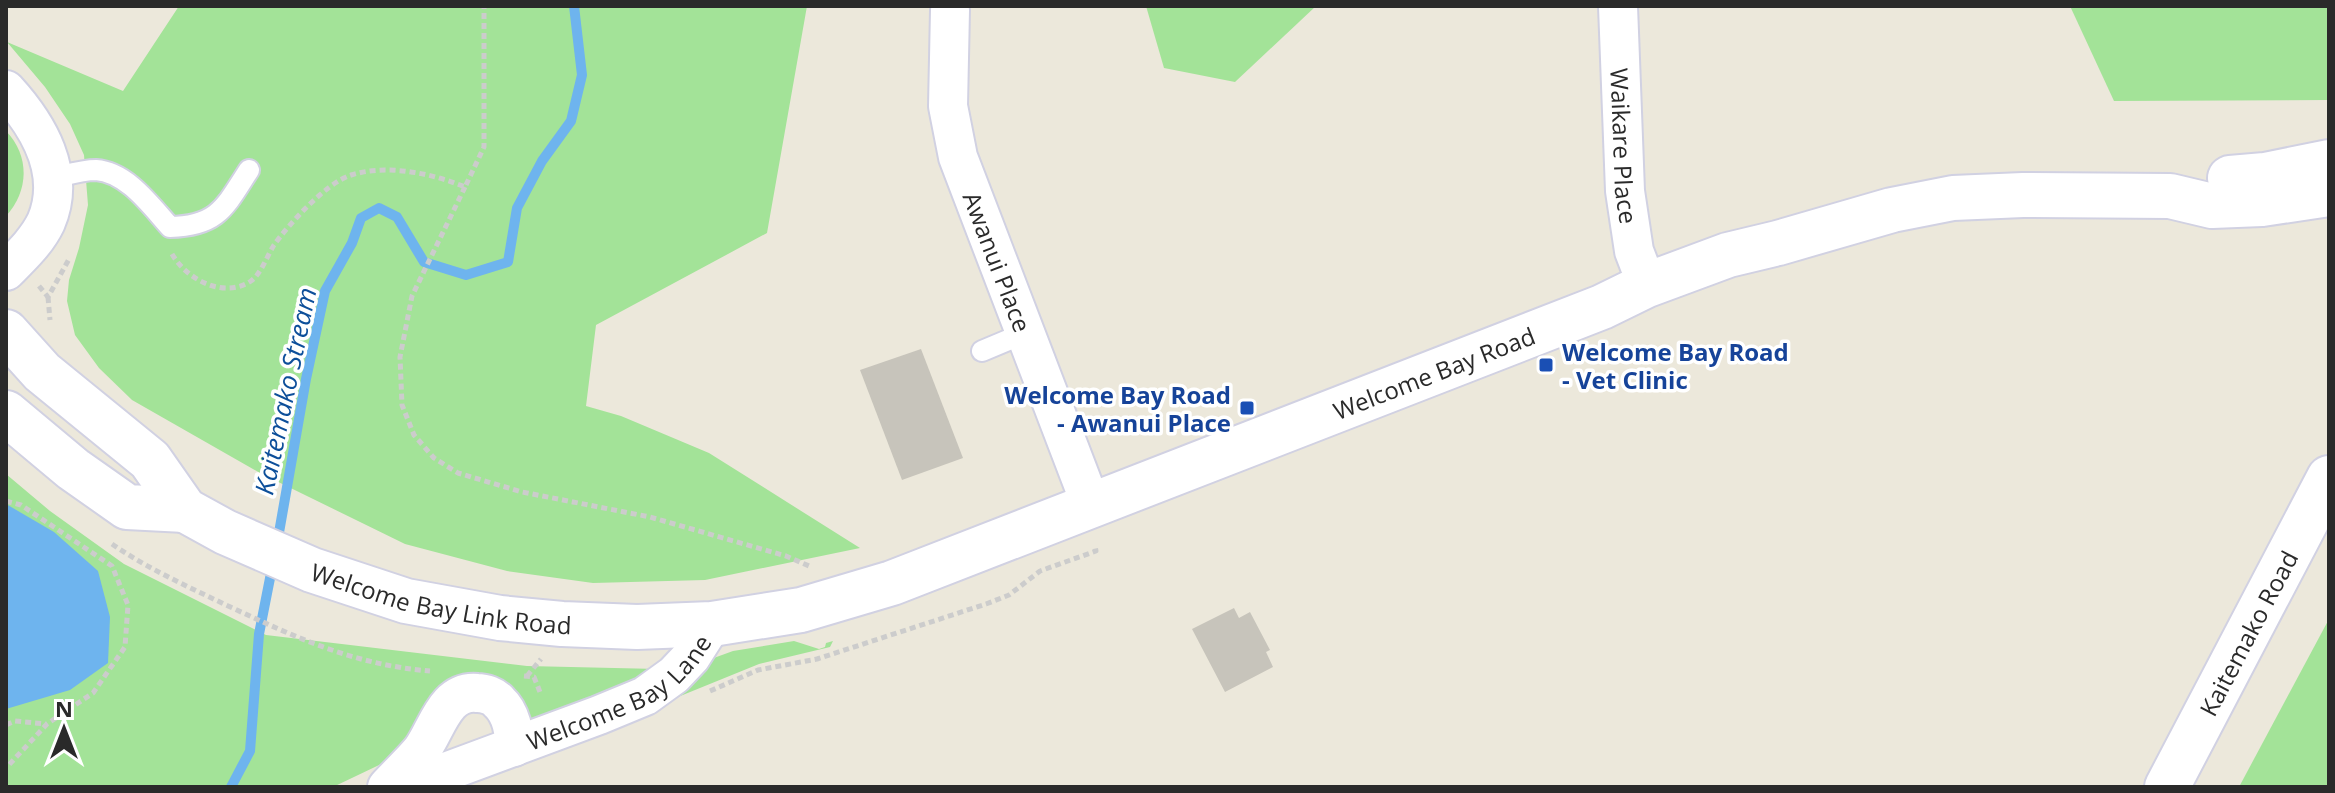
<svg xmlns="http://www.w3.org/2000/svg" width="2335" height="793" viewBox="0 0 2335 793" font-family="'Open Sans',sans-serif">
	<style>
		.green { fill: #a3e398 }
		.water { fill: #6eb4ee }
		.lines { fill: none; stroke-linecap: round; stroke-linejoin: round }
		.stream { stroke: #6eb4ee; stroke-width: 10 }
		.building { fill: #c7c4bb }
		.lane-casing { stroke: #d1d1e2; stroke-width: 24 }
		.street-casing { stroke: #d1d1e2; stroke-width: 42 }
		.secondary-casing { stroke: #d1d1e2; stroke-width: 48 }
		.path { stroke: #ccc; stroke-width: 5; stroke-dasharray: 6 4; stroke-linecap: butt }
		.lane { stroke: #fff; stroke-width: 20 }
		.street { stroke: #fff; stroke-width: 38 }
		.secondary { stroke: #fff; stroke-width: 44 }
		.transit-dot { fill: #1a4fb4; stroke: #fff; stroke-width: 3 }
		.labels { text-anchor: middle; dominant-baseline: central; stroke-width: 7; stroke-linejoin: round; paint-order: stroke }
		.street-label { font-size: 24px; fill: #2a2a2a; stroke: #fff }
		.transit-label { font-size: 24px; font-weight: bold; fill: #164399; stroke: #fff; text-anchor: start }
		.water-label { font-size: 26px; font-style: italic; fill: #0d4f9a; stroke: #fff }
	</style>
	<rect width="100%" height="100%" fill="#ece8db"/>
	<!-- green -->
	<g class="green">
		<path d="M179 6H807L767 233 596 325 586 406 621 416 709 453 860 548 705 580 593 583 507 571 405 544 260 473 132 400 99 368 75 335 67 301 69 280 79 248 88 205 84 155 70 124 45 87 7 42 123 91Z"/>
		<path d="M1146 6H1316L1235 82 1164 68Z"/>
		<path d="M2070 6H2329V100L2114 101Z"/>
		<path d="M6 131C30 156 29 191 6 216Z"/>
		<path d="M6 474 50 511 124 564 266 635 527 666 658 669V674L525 723 483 683 398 756 333 787H6Z"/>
		<path d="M2329 619V787H2239Z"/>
		<path d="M794 641 819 649 825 647 826 643 833 641 830 647 759 664 668 701 711 659 733 651Z"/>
	</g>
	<!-- water -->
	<path class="water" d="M6 504 54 532 98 571 110 617 108 663 70 690 6 709Z"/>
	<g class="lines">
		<!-- stream -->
		<g class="stream">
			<path d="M277 544 306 379 325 291 352 243 361 218 379 208 397 217 424 262 466 275 508 262 517 208 542 161 571 121 582 75 574 6"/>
			<path d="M231 787 250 751 259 634 273 563"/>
		</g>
	</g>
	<!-- building -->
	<g class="building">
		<path d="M921 349 963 458 902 480 860 370Z"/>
		<path d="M1234 608 1239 618 1250 612 1270 650 1266 652 1273 667 1225 692 1192 629Z"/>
	</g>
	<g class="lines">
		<!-- lane casing -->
		<g class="lane-casing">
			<g id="lane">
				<path d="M52 178C66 175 82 170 96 170 127 172 151 206 170 227 218 226 225 207 249 170"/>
				<path d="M982 351 1025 333"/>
			</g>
		</g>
		<!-- street casing -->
		<g class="street-casing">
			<g id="street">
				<path id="s1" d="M1618 6 1625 191 1634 251 1647 285"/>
				<path id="s2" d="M950 10 948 106 958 157 1091 505"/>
				<path d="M6 90C38 125 67 173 46 222 37 241 21 256 6 271"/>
				<path d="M387 787C398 775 411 763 421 751 437 730 444 690 477 693 485 693 494 696 499 702 511 713 515 733 514 747"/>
				<path id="s3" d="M405 787 599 715 645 696 674 675 691 657 712 624"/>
			</g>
		</g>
		<!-- secondary casing -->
		<g class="secondary-casing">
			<g id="secondary">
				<path d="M2230 178 2265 175 2329 162"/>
				<path id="s4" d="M6 332 42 372 150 460 185 510 225 532 312 570 406 601 500 618 562 624 637 627 712 624 801 610 892 583 1602 307 1647 285 1728 255 1778 243 1892 210 1953 198 2023 195 2170 196 2212 206 2262 204 2329 194"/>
				<path d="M6 413 73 469 127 507 185 510"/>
				<path id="s5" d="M2167 787 2329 478"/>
			</g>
		</g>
		<!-- path -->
		<g class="path">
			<path d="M465 187 412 296 400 357 402 405 414 435 434 458 458 473 522 492 650 517 786 556 809 566"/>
			<path d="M172 254C187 280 224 299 251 281 261 274 267 256 274 245 289 224 326 183 351 175 387 164 431 173 465 187L484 147V6"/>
			<path d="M39 286 48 297 69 259"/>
			<path d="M48 297 50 320"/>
			<path d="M6 501 21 505 112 566 128 605 125 647 93 693 47 724 6 768"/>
			<path d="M112 544C148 569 187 586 226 605 295 637 354 665 430 671"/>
			<path d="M524 676 534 677 540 692"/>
			<path d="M527 676 541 659"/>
			<path d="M710 691 758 670 817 659 986 604 1009 595 1040 571 1096 551 1095 546"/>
			<path d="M6 725 15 721 46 724"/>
		</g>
		<!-- lane -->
		<use href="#lane" class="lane"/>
		<!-- street -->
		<use href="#street" class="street"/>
		<!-- secondary -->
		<use href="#secondary" class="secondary"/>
	</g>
	<!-- markers -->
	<g class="transit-dot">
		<rect x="1538" y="357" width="16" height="16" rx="4"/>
		<rect x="1239" y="400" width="16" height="16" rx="4"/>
	</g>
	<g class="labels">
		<!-- street labels -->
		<g class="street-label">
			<text stroke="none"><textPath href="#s1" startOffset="140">Waikare Place</textPath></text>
			<text stroke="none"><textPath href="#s2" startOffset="260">Awanui Place</textPath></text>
			<text stroke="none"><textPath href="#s4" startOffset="1568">Welcome Bay Road</textPath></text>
			<text stroke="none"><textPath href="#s4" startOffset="528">Welcome Bay Link Road</textPath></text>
			<text stroke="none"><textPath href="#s5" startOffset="174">Kaitemako Road</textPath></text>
			<text stroke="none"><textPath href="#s3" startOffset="236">Welcome Bay Lane</textPath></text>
		</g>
		<!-- transit labels -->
		<g class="transit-label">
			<text x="1562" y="351">Welcome Bay Road<tspan x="1562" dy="28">- Vet Clinic</tspan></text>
			<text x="1231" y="394" text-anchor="end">Welcome Bay Road<tspan x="1231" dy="28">- Awanui Place</tspan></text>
		</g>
		<!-- water labels -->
		<g class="water-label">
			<text transform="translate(285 391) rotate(-78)">Kaitemako Stream</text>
		</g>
	</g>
	<!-- border -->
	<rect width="2335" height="793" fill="none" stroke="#2a2a2a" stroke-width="16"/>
	<!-- north arrow -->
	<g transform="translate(64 729)" stroke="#ffffff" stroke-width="6" paint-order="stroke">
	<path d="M0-6L14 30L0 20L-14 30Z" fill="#2a2a2a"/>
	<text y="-12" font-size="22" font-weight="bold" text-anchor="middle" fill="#2a2a2a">N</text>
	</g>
</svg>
